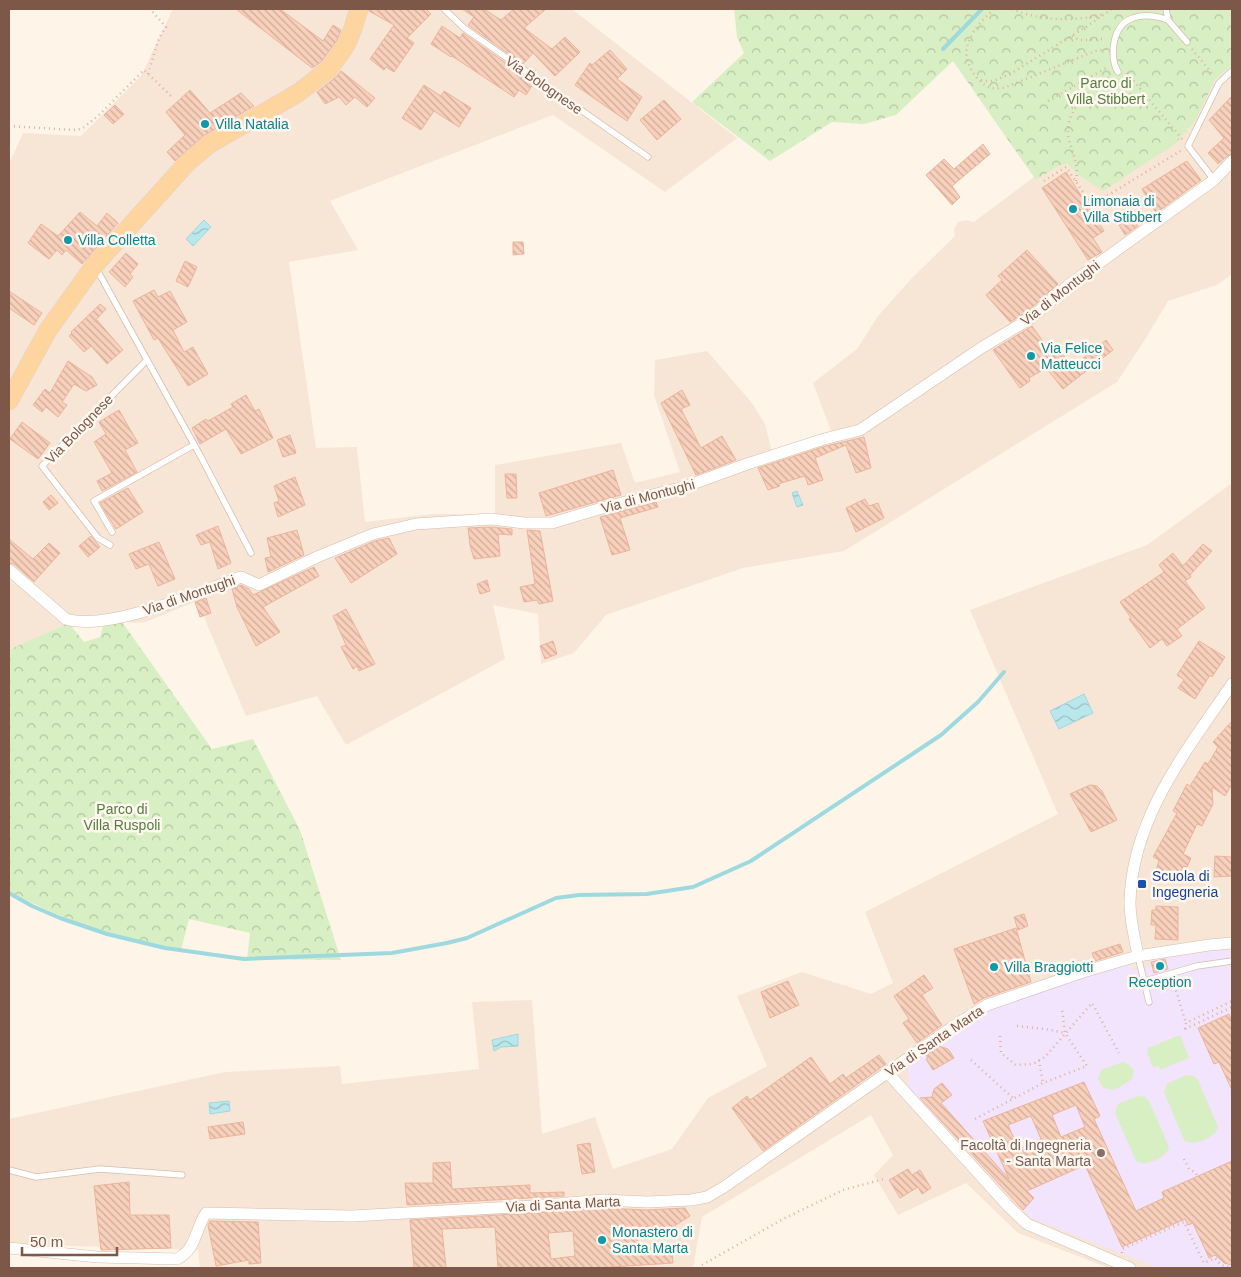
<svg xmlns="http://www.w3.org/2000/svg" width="1241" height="1277" viewBox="0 0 1241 1277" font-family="Arial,sans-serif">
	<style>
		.residential { fill: #f7e6d5 }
		.education { fill: #f1e4fc }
		.green { fill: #d8efc4 }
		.forest { fill: url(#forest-crowns) }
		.water { fill: url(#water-waves); stroke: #9ed9df }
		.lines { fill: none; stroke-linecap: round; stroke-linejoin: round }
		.stream { stroke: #9ed9df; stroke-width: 4 }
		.building { fill: url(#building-back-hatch); stroke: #ecb49b; fill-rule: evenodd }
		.lane-casing { stroke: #d5bdaf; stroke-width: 7 }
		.street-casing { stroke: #d5bdaf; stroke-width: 12 }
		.primary-casing { stroke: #ddd3cf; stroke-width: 19 }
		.path { stroke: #deb39e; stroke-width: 2.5; stroke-dasharray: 1 4; stroke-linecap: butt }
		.lane { stroke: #fff; stroke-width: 5.5 }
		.street { stroke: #fff; stroke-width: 11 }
		.primary { stroke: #ffd59f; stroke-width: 18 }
		.culture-dot { fill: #0f9aa8; stroke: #fff8f1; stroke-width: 2 }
		.transit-dot { fill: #1a4fb4; stroke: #fff8f1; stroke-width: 2 }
		.education-dot { fill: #8d6e63; stroke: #fff8f1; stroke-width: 2 }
		.labels { text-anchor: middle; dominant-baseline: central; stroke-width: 5; stroke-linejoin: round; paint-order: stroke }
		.park-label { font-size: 14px; fill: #537e3c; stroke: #fff8f1 }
		.street-label { font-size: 14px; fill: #7d5748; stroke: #fff8f1 }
		.culture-label { font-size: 14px; fill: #0d838f; stroke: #fff8f1; text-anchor: start }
		.transit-label { font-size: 14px; fill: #164399; stroke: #fff8f1; text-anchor: start }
		.education-label { font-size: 14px; fill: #785e54; stroke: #fff8f1; text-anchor: end }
	</style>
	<defs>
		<pattern id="forest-crowns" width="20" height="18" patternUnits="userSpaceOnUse" patternTransform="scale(1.25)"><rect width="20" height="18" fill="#d8efc4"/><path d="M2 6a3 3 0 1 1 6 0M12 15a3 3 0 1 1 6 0" fill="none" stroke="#b4c4a1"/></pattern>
		<pattern id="water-waves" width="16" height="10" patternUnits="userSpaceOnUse" patternTransform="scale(1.25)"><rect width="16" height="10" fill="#b9e8ec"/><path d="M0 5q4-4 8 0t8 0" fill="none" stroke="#9cbfc1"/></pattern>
		<pattern id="building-back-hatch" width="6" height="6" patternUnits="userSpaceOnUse" patternTransform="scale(1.25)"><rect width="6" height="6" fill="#f8d0bc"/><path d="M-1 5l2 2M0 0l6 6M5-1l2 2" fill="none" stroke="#ceac9b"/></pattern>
	</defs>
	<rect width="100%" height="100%" fill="#fff4e8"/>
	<!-- residential -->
	<g class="residential">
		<path d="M173 9H572L737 138 665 192 553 115 330 201 358 250 289 262 316 448 357 447 365 522 432 514H495V465L621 443 635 483 680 472 654 395 655 360 707 351 752 403 765 424 773 456 833 436 813 383 857 349 878 316 912 278 955 236 954 229 958 222 966 220 974 222 1034 177 953 61 1232 9V274L1217 285 1168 301 1146 338 1117 382 844 551 743 568 606 615 574 653 541 664 538 614 493 605 505 659 346 745 317 696 246 716 197 601 143 623 125 622 63 628 9 652V164L23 133 81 136 141 76Z"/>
		<path d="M1232 483V1268H1109L1018 1233 966 1183 898 1215 874 1175 893 1155 871 1115 702 1217 693 1268H200L198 1250 9 1244V1119L225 1072 340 1066 342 1084 479 1069 472 1002 532 1000 542 1134 595 1117 613 1169 672 1149 708 1098 767 1066 737 996 802 972 871 994 893 983 865 912 1058 814 970 610 1147 545Z"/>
	</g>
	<!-- education -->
	<path class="education" d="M1232 949V1268H1158L1031 1218 908 1087V1066L989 1009 1034 993 1130 964 1133 970H1142L1149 966 1150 959Z"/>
	<!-- green -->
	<g class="green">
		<path d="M1180 1035 1189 1058 1160 1070 1159 1066 1153 1067 1147 1052 1148 1048Z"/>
		<path d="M1123 1062 1129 1065 1134 1070 1132 1079 1115 1090 1103 1088 1098 1079 1101 1070Z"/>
		<path d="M1186 1075 1194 1076 1198 1080 1218 1127C1215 1138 1193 1147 1184 1140L1164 1092 1167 1084Z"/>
		<path d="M1138 1096 1145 1097 1149 1101 1169 1147C1166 1158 1145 1167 1136 1161L1115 1113 1118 1104Z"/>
	</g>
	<!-- forest -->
	<g class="forest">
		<path d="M734 9H1232V65L1215 80 1195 121 1175 144 1103 191 1076 173 1068 164 1060 165 1036 180 953 61 896 115 864 124 832 122 770 161 692 102 744 53 737 37Z"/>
		<path d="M120 619 212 749 253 739 300 830 341 960 247 959 250 933 189 919 181 950 103 932 51 912 9 892V650L69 623 84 642 100 637 104 623Z"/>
	</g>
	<!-- water -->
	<g class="water">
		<path d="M204 220 211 227 193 246 186 239Z"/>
		<path d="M797 491 803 505 797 507 792 493Z"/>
		<path d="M1084 694 1093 713 1059 729 1050 711Z"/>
		<path d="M518 1034V1046L501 1047 494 1051 492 1040Z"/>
		<path d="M229 1101 230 1111 210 1114 209 1103Z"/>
	</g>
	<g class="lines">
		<!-- stream -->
		<g class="stream">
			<path d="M943 49 982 9"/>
			<path d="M9 893 32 906 60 918 107 934 165 948 244 959 392 953 447 943 467 938 556 898 579 895 647 894 693 887 751 861 941 735 978 702 1004 672"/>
		</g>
	</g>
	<!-- building -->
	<g class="building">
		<path d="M236 9H280L323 41 333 25 341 30 337 40 321 62 312 68Z"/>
		<path d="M369 9H426L431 14 407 38 414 43 394 72 386 67 384 70 370 59 394 25 369 11Z"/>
		<path d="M462 9H484L501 20 514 9H546L524 28 552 49 565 37 580 52 555 76 533 53 523 64 468 25 474 17Z"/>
		<path d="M442 26 460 38 463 33 517 71 515 73 533 84 526 95 519 90 514 97 452 56 451 57 431 44Z"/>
		<path d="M610 50 627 69 617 79 642 97 627 121 575 85 590 63 592 65Z"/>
		<path d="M341 71 375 98 367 107 355 97 346 105 339 97 325 104 317 92 336 77Z"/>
		<path d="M424 85 441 96 444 91 471 108 459 127 434 111 421 130 402 118Z"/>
		<path d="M190 90 210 113 241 93 254 106 203 136 175 161 167 152 185 135 166 112Z"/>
		<path d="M1232 96V154L1227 156 1218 164 1208 153 1224 138 1209 120Z"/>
		<path d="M664 100 681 119 657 140 640 120Z"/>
		<path d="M115 105 124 114 113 124 104 115Z"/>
		<path d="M983 144 990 154 952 186 960 197 952 205 926 175 944 159 954 169Z"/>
		<path d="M1187 161 1201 180 1156 213 1142 189Z"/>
		<path d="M1066 172 1104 231 1093 238 1102 252 1088 260 1042 188Z"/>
		<path d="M80 212 97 226 107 213 118 223 82 264 66 250 62 255 57 250 49 259 28 243 41 224 58 236Z"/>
		<path d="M1133 218 1138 226 1125 235 1119 225Z"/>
		<path d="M513 242H523L524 254 513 255Z"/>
		<path d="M1027 250 1058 284 1027 312 1010 322 986 295 1002 280 998 276Z"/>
		<path d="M126 253 138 264 130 274 133 277 125 287 109 272Z"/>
		<path d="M185 261 197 267 188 287 176 281Z"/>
		<path d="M154 290 158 297 170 291 187 322 173 330 184 352 193 347 208 374 188 386 158 338 154 340 133 301Z"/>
		<path d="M9 291 42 313 34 325 9 308Z"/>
		<path d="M100 304 106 309 94 322 97 320 123 350 107 364 91 346 84 352 69 336 72 333 71 332Z"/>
		<path d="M1032 326 1047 347 1054 342 1072 367 1106 340 1113 350 1063 389 1046 368 1029 378 1030 381 1020 388 993 350Z"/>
		<path d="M68 361 92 377 97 385 86 391 74 384 62 402 67 405 58 417 46 407 42 412 33 405 45 389 50 393Z"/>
		<path d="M682 390 690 405 681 409 701 448 722 436 736 460 696 475 661 403Z"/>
		<path d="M246 395 255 411 259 409 273 438 241 454 226 429 200 444 192 428 206 419 208 421 233 407 231 404Z"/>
		<path d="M119 410 138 443 125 450 137 472 102 491 97 481 112 473 94 442 106 434 99 422Z"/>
		<path d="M22 422 50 443 38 459 10 439Z"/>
		<path d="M290 435 296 453 283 457 277 440Z"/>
		<path d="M864 437 871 468 856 473 846 445 815 458 823 480 808 485 805 476 778 484 780 486 768 490 758 468 826 446Z"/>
		<path d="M613 470 621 495 546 516 539 493Z"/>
		<path d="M505 474H516L517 498H507Z"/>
		<path d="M295 477 305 505 278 517 274 503 279 501 274 486Z"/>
		<path d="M128 488 143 512 116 529 100 503Z"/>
		<path d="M51 495 58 503 49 510 43 502Z"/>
		<path d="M865 499 869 506 878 503 884 518 856 532 846 508Z"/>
		<path d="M656 502 658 507 620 518 630 550 612 555 600 517Z"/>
		<path d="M218 526 231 563 218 569 210 542 201 545 196 535Z"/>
		<path d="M491 527 512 529V535L498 534 500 556 474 559 470 545 468 528Z"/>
		<path d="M297 530 304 555 268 572 265 558 271 557 267 538Z"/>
		<path d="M527 530 540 531 553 601 539 604 537 600 524 602 520 587 535 584Z"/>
		<path d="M91 536 100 547 88 557 79 546Z"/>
		<path d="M389 538 397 554 351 583 335 558 375 541Z"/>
		<path d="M9 539 33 559 49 543 60 553 34 582 14 564 9 563Z"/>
		<path d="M159 542 175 579 158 586 149 564 136 569 129 554Z"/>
		<path d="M1203 544 1212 551 1190 575 1191 577 1185 581 1205 608 1177 629 1182 636 1167 646 1162 639 1150 648 1129 619 1131 618 1120 602 1164 572 1159 565 1173 553 1183 566Z"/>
		<path d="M314 567 319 576 263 607 280 632 256 646 237 607 232 589 241 585 249 589 253 595Z"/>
		<path d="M487 580 490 591 480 594 477 584Z"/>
		<path d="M206 598 211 613 200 617 195 602Z"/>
		<path d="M346 609 375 664 359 671 357 666 353 669 341 647 346 645 333 616Z"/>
		<path d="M553 641 557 654 545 659 540 646Z"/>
		<path d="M1199 641 1225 657 1212 677 1210 675 1195 699 1178 688 1184 680 1177 675Z"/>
		<path d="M1232 721V784L1225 796 1212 787 1213 804 1202 826 1197 824 1183 854 1191 858 1187 867 1183 866 1178 882 1155 874 1159 860 1153 857 1177 813 1173 811 1187 784 1190 786 1205 762 1208 764 1218 747 1213 742Z"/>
		<path d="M1090 785 1097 786 1102 791 1117 820 1091 832 1070 794Z"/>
		<path d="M1215 856 1232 857V876L1214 877Z"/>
		<path d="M1156 906 1178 907V940L1155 939 1156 925H1151L1152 910H1156Z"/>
		<path d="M1024 914 1028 926 1018 930 1014 917Z"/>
		<path d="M1016 928 1031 982 984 998 974 1004 954 949Z"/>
		<path d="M1120 944 1123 952 1095 961 1092 953Z"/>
		<path d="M1165 959 1168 969 1154 973 1151 962Z"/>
		<path d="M924 975 933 988 922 995 942 1025 917 1043 903 1023 909 1019 894 996Z"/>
		<path d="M788 981 799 1005 770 1018 761 992Z"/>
		<path d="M1229 1014 1232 1021V1090L1219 1062 1214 1064 1198 1028Z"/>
		<path d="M939 1046 948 1049 954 1058 933 1070 926 1059 928 1058 926 1055Z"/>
		<path d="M879 1055 886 1064 763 1151 732 1108 747 1096 750 1100 811 1057 830 1084 843 1074 846 1078Z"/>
		<path d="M1084 1082 1100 1116 1094 1119 1136 1211 1164 1198 1162 1192 1232 1161V1265L1224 1263 1215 1255 1209 1258 1193 1223 1188 1225 1185 1219 1122 1247 1085 1165 1027 1191 1034 1198 1023 1210 920 1098 932 1097 934 1089 942 1083 952 1095 941 1103 1009 1179 983 1121ZM1076 1105 1085 1127 1061 1137 1052 1115ZM1031 1116 1041 1139 1019 1149 1008 1125Z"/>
		<path d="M243 1122 245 1134 210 1139 208 1127Z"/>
		<path d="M590 1143 595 1172 582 1174 577 1145Z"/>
		<path d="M450 1162 452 1189 530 1185V1193L564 1192V1196L407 1205 405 1183H433V1163Z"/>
		<path d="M908 1169 912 1175 920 1170 931 1188 922 1194 918 1187 900 1198 889 1180Z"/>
		<path d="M129 1182 130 1215H169L171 1248 101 1250 94 1186Z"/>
		<path d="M603 1208 647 1210 685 1208 690 1216 671 1228 638 1226V1247L672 1250 673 1263 597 1268H498L495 1227 442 1229 446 1268H414L410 1220 536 1213ZM573 1231 575 1256 551 1259 548 1233Z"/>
		<path d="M210 1221 258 1222 261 1263 249 1264V1260L216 1266 208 1225Z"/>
	</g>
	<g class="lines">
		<!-- lane casing -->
		<g class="lane-casing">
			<g id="lane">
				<path d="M444 9 464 28 648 157"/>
				<path d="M1168 20 1187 42"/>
				<path d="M1118 72C1108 56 1113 24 1133 18 1144 14 1157 16 1168 20L1166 9"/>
				<path d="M1214 180 1188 146 1219 83 1232 71"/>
				<path d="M96 268 201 457 251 553"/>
				<path d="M112 532 94 501 194 445"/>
				<path d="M110 545 98 538 42 466 146 361"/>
				<path d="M1138 956 1149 1002"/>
				<path d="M1145 981 1197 966 1232 961"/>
				<path d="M9 1170 36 1177 100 1169 182 1175"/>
			</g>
		</g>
		<!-- street casing -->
		<g class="street-casing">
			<g id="street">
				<path d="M9 570 66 619C107 632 200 592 241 577L259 585 317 557 373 534 416 524 491 519 524 523H552L602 508 684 487 747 464 824 439 860 430 981 348 1031 318 1070 284 1214 180 1232 161"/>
				<path d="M1138 956C1135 939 1130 921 1130 903 1131 819 1187 750 1232 684"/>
				<path d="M887 1072 1008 1206 1027 1224 1130 1268"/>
				<path d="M9 1248 97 1257 177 1259C197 1249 195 1229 206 1213L352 1216 535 1206 603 1200 647 1202 691 1200 707 1197 724 1187 954 1026 987 1005 1083 972 1127 959 1138 956 1209 945 1232 943"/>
			</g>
		</g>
		<!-- primary casing -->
		<g class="primary-casing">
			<path id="primary" d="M9 401 48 330 94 266 188 162 208 145 298 93 329 69 346 45 352 31 359 9"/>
		</g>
		<!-- path -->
		<g class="path">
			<path d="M994 9C983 19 971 31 967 47 963 61 977 84 991 88 996 89 1001 88 1006 87L1095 51 1106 49"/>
			<path d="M1012 9C1039 21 1076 22 1104 14"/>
			<path d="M1072 36C1085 45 1092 36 1106 40"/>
			<path d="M1192 49 1214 76"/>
			<path d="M1127 73 1183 140"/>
			<path d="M148 74 159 38 166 27 150 9"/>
			<path d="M981 80 985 81H993L1010 74 1086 27 1112 9"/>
			<path d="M1048 101 1108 67"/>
			<path d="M9 126 72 130 82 129 100 114 144 70 172 97"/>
			<path d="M1044 181 1066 167 1092 205 1182 150"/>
			<path d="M1076 181C1079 165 1073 155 1069 140 1062 111 1090 90 1111 76"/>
			<path d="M1173 981 1186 1023"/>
			<path d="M1017 1026 1045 1029 1065 1033"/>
			<path d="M1185 1029 1186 1023 1232 1001"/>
			<path d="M1185 1029 1232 1007"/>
			<path d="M1000 1036 1001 1053 1016 1065 1033 1064 1045 1057 1092 1003 1119 1053"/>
			<path d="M971 1060 1013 1098"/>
			<path d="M1039 1060 1043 1083"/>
			<path d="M975 1119 1043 1083 1087 1066 1065 1033 1062 1009"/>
			<path d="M1184 1159 1189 1169 1196 1173 1197 1177"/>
			<path d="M1122 1253V1249L1184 1222 1204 1263 1215 1258C1220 1265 1224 1267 1232 1267"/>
			<path d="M702 1265 783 1219 843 1190 884 1179"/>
		</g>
		<!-- lane -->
		<use href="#lane" class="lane"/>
		<!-- street -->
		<use href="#street" class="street"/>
		<!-- primary -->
		<use href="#primary" class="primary"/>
	</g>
	<!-- markers -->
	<g class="culture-dot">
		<circle cx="205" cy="124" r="5"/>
		<circle cx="1073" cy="209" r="5"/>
		<circle cx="68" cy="240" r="5"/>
		<circle cx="1031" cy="356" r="5"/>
		<circle cx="1160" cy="966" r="5"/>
		<circle cx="994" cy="967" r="5"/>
		<circle cx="602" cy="1240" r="5"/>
	</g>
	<rect class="transit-dot" x="1137" y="879" width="10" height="10" rx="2.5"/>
	<circle class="education-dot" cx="1101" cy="1153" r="5"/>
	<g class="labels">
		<!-- park labels -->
		<g class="park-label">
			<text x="1106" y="83">Parco di<tspan x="1106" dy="16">Villa Stibbert</tspan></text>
			<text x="122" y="809">Parco di<tspan x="122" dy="16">Villa Ruspoli</tspan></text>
		</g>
		<!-- street labels -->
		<g class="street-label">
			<text transform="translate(544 85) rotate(35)">Via Bolognese</text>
			<text transform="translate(1060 293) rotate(-38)">Via di Montughi</text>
			<text transform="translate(79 429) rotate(-46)">Via Bolognese</text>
			<text transform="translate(648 496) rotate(-15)">Via di Montughi</text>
			<text transform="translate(189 595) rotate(-19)">Via di Montughi</text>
			<text transform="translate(934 1041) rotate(-34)">Via di Santa Marta</text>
			<text transform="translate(563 1204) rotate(-3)">Via di Santa Marta</text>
		</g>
		<!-- culture labels -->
		<g class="culture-label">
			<text x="215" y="124">Villa Natalia</text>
			<text x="1083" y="201">Limonaia di<tspan x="1083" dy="16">Villa Stibbert</tspan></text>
			<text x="78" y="240">Villa Colletta</text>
			<text x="1041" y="348">Via Felice<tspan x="1041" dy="16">Matteucci</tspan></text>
			<text x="1004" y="967">Villa Braggiotti</text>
			<text x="1160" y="982" text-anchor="middle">Reception</text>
			<text x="612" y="1232">Monastero di<tspan x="612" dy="16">Santa Marta</tspan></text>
		</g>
		<!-- transit labels -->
		<g class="transit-label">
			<text x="1152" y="876">Scuola di<tspan x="1152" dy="16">Ingegneria</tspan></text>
		</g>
		<!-- education labels -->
		<g class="education-label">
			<text x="1091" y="1145">Facoltà di Ingegneria<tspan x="1091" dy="16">- Santa Marta</tspan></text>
		</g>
	</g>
	<!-- border -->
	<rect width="1241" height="1277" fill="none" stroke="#7d5748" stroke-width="20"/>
	<!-- scale -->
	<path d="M22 1247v8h95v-8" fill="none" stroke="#7d5748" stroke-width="2.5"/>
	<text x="30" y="1247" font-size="15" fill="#7d5748" stroke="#fff8f1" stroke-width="4" paint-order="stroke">50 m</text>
</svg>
